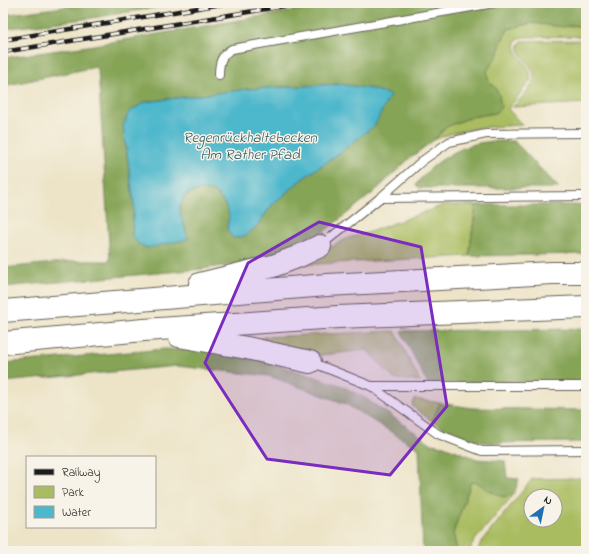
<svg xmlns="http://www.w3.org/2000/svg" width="589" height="554" viewBox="0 0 589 554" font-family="'Indie Flower',sans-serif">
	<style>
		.green { fill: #a9bc61; stroke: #626c3e; fill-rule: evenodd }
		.forest { fill: #86a457; stroke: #51603a; fill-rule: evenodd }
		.water { fill: #4eb7cc; stroke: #356a74 }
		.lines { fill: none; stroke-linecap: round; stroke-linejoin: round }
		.service-casing { stroke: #656258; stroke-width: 10 }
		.motorway-casing { stroke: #656258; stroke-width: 24 }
		.service { stroke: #fff; stroke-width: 8 }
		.motorway { stroke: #fff; stroke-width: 22 }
		.rail-casing { stroke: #1c1c1c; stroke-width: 4.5 }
		.rail { stroke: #f7f3e8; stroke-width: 3; stroke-dasharray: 9; stroke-linecap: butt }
		.marked { fill: #7b2cbf; fill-opacity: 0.2; stroke: #7b2cbf; stroke-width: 3; stroke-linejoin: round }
		.labels { text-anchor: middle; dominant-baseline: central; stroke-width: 3; stroke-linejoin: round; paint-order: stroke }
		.water-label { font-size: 15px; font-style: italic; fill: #305a62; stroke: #f7f3e8 }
	</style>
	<rect width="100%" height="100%" fill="#f7f3e8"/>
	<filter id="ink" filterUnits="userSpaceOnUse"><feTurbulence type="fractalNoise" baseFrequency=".025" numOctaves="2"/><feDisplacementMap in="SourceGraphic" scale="8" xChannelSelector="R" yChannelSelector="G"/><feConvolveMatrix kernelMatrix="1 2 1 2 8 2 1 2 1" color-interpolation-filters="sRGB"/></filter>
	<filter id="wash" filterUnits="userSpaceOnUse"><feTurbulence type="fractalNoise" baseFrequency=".012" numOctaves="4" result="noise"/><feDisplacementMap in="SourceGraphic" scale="16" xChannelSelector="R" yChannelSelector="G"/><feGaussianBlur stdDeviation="0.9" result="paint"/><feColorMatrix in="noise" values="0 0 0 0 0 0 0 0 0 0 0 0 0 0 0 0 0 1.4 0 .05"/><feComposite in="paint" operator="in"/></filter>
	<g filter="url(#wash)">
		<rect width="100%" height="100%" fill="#ede4c7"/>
		<!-- green -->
		<g class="green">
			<path d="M532 23C544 24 556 26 567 26 575 26 579 25 586 28V36L523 37 516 41C511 57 535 65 530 81L508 109 522 125C490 127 464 127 434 140L446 127 471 117 495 113V87L488 80 487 71 508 29Z"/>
			<path d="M586 40V103L513 107C519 100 535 85 534 76 534 64 510 51 522 41Z"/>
			<path d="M444 205H476L469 256 297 265 348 238 367 233Z"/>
			<path d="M395 331 420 381 394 379 367 350 321 355 307 351 259 340 263 337Z"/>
			<path d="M415 399 440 403 432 421 412 406Z"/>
			<path d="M586 478V551H478L480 544 532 479ZM531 496H555V520H531Z"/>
			<path d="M471 482 479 483 487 490 503 497 514 494 475 540 471 547V551H458L457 550 453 533Z"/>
		</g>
		<!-- forest -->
		<g class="forest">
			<path d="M94 3H184L92 18 3 29V15Z"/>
			<path d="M339 3H586V28L575 25 563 27 532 23 508 29 502 40 497 56 487 71 488 80 495 87 499 95 501 107 498 111 495 113 471 117 446 127 434 140 410 158 374 192 325 231 299 246 262 260 202 269 3 287V268L74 261H110L98 69 96 67 3 86V58L88 46ZM340 84 341 152 302 179 272 205 257 226 229 213C218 189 209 185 185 195L179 209 188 239 132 235 134 204 123 126 145 102 248 89Z"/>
			<path d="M514 141 559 188H419L416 185C430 164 462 144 486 142 496 141 505 141 514 141Z"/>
			<path d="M476 205H586V254L469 256Z"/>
			<path d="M586 329V381L427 383 401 331Z"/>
			<path d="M164 349 207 351 260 359 340 385 365 398 432 444 444 446 477 459 505 461 507 478 519 479 514 494 503 497 487 490 479 483 471 482 453 533 457 550 458 551H423L419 449 346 404 269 376 177 366 3 382V363Z"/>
			<path d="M440 403 472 408 586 410V442L490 443 473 440 455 434 432 421Z"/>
		</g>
		<!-- water -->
		<path class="water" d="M340 84 372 89 390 95 375 125 341 152 302 179 272 205 257 226 245 236 233 238 227 230C227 225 229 219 229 214 228 211 226 208 225 205 216 186 201 188 185 195L179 209 188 239 148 248 138 244 132 235 134 204 123 126 129 112 145 102 248 89Z"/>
	</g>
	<g filter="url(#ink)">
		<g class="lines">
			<!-- service casing -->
			<g class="service-casing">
				<g id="service">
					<path d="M219 75C219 63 221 55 232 49L494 3"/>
					<path d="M380 198 586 196"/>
					<path d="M320 246 380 198 422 161 449 142 486 134 586 133"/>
					<path d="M311 362 371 386 438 434 482 451 586 450"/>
					<path d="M371 386H586"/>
				</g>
			</g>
			<!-- motorway casing -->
			<g class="motorway-casing">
				<g id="motorway">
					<path d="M200 284 273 266 297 257 320 246"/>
					<path d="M3 311 327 285 552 273H586"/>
					<path d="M179 336 247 348 310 362"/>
					<path d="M3 343 144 330 338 317 586 307"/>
				</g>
			</g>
			<!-- service -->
			<use href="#service" class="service"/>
			<!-- motorway -->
			<use href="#motorway" class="motorway"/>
			<!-- rail casing -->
			<g class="rail-casing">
				<g id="rail">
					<path d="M3 40 228 3"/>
					<path d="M3 52 303 3"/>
				</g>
			</g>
			<!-- rail -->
			<use href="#rail" class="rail"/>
		</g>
	</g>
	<!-- marked area -->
	<path class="marked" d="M319 222 421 247 447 406 390 475 267 459 205 363 248 263Z"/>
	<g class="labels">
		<!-- water labels -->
		<g class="water-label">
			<text x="250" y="138">Regenrückhaltebecken<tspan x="250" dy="17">Am Rather Pfad</tspan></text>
		</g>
	</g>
	<!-- margin -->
	<rect width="589" height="554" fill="none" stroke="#f7f3e8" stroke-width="16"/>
	<!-- legend -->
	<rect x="26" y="456" width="130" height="72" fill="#f7f3e8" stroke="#9f9d96"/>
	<rect x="34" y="469" width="20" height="6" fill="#1c1c1c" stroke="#9f9d96"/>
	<text x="62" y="476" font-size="12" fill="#1c1c1c">Railway</text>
	<rect x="34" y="486" width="20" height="12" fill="#a9bc61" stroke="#9f9d96"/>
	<text x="62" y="496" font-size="12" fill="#1c1c1c">Park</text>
	<rect x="34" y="506" width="20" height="12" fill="#4eb7cc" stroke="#9f9d96"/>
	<text x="62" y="516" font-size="12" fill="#1c1c1c">Water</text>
	<!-- north arrow -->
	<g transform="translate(543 508) rotate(33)"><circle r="19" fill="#f7f3e8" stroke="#9f9d96"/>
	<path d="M0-3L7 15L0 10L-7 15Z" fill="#1f6fb2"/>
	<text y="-6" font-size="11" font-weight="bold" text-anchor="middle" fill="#1c1c1c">N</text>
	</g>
</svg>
